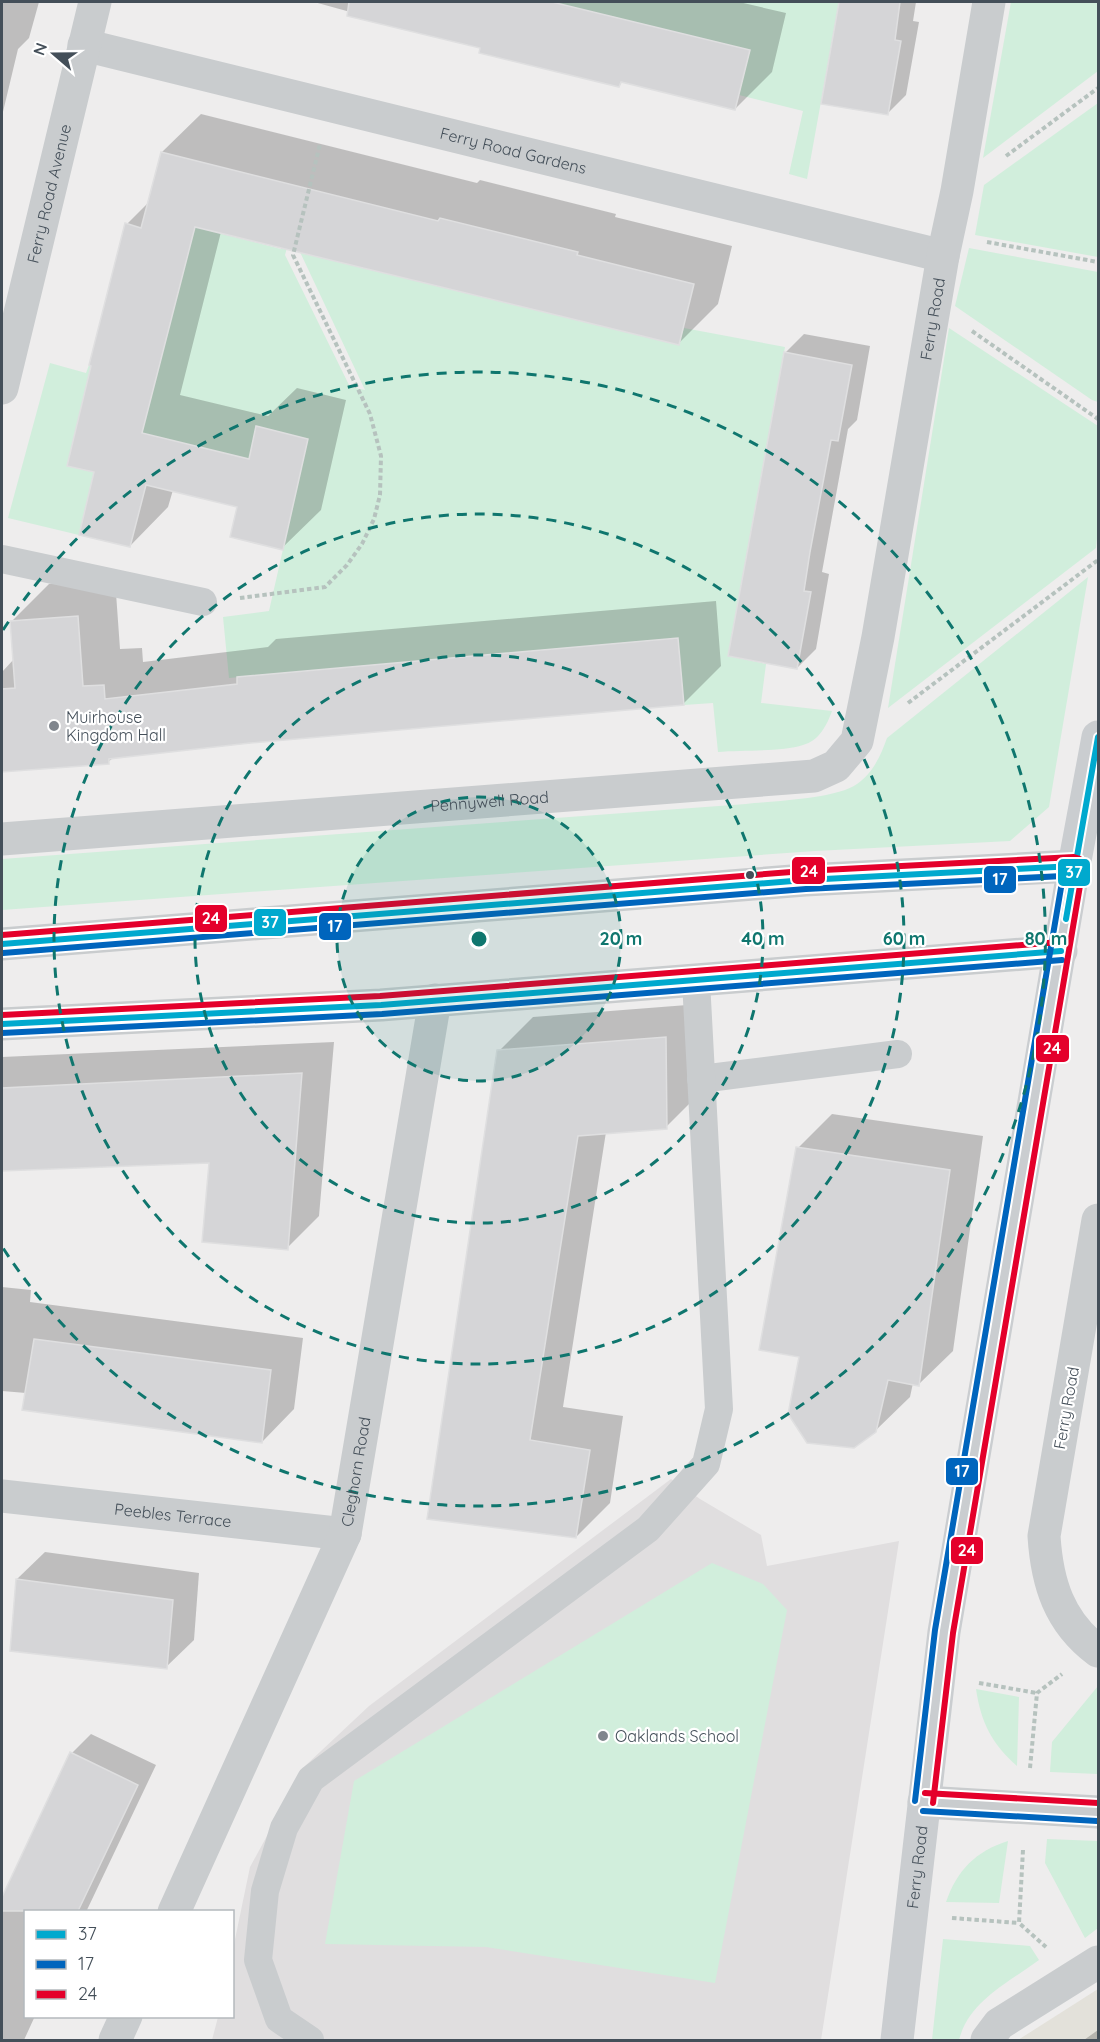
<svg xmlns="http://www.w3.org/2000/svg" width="1100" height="2042" viewBox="0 0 1100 2042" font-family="Quicksand,sans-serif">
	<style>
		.commercial { fill: #e3e1da }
		.education { fill: #e0dedf }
		.green { fill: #d1eedc }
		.shadow { fill: #0003 }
		.building { fill: #d5d5d7; stroke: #dfdfe0; stroke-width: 1.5 }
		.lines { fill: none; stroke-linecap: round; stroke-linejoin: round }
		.path { stroke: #b6c2be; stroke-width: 4; stroke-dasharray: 4.5 3; stroke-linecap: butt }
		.service { stroke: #c9ccce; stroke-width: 28 }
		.minor { stroke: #c9ccce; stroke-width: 33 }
		.tertiary { stroke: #c9ccce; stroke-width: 33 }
		.secondary { stroke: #cacdd0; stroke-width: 33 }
		.bus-1-casing { stroke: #fff; stroke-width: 10 }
		.bus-2-casing { stroke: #fff; stroke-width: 10 }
		.bus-3-casing { stroke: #fff; stroke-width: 10 }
		.bus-1 { stroke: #00a9ce; stroke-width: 6 }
		.bus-2 { stroke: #0065bd; stroke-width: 6 }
		.bus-3 { stroke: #e4002b; stroke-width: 6 }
		.ring { fill: none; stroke: #0f766e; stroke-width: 3; stroke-dasharray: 10 8 }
		.poi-dot { fill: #80868d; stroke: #fff; stroke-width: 2 }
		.bus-dot { fill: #444f59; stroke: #fff; stroke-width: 2 }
		.labels { text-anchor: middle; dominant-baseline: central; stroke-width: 4.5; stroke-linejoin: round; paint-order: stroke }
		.street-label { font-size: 16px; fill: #444f59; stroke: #fff }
		.poi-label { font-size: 16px; fill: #444f59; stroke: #fff; text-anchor: start }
		.centre { fill: #0f766e; stroke: #fff; stroke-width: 3 }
		.ring-label { font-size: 18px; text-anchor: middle; font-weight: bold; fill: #0f766e; stroke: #fff; stroke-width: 4.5; stroke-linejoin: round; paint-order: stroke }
		.line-badge { stroke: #fff; stroke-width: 2 }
		.badge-label { font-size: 16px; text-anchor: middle; font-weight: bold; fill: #fff }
	</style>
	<rect width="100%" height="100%" fill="#eeeded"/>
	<!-- commercial -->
	<path class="commercial" d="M1098 1989V2040H1018Z"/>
	<!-- education -->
	<path class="education" d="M671 1479 700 1499 761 1535 767 1566 899 1541 821 2040H212L218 2017 232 2016 233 1949 250 1867 305 1766 369 1706Z"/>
	<!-- green -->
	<g class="green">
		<path d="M552 2H839L807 179 789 174 803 111 739 95 750 50Z"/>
		<path d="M1011 2H1098V71L983 158Z"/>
		<path d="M1098 103V257L975 235 984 185Z"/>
		<path d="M297 186 303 188 285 255 350 387 365 390 300 252 679 345 684 328 785 347 729 656 766 664 761 703 832 711C827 725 819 741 803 745 782 752 742 750 718 752L713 703 684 705 678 638 229 678 223 617 269 611 308 439 257 426 249 459 67 466 94 472 79 535 8 518 50 363 86 373 89 365 155 382 195 227 281 249Z"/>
		<path d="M969 248 1098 272V402L1092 400 955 306Z"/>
		<path d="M949 328 1098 426V529L1096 548 888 708Z"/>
		<path d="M1088 577 1049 807 1010 841 815 851 2 910V859L746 804C773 801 836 799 857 784 873 773 881 755 887 738Z"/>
		<path d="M712 1563 763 1584 787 1610 715 1983 486 1947 325 1944 354 1781Z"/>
		<path d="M1098 1686V1774L1050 1772 1052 1742Z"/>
		<path d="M976 1689 1019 1697 1017 1766C992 1744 981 1723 976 1689Z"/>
		<path d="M1047 1839 1098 1841V1928L1085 1938 1045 1863Z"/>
		<path d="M1008 1841 999 1903 946 1902C957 1870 976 1851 1008 1841Z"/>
		<path d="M943 1939 1030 1946 1039 1960C1008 1983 969 2001 959 2040H932Z"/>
	</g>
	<!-- shadow -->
	<g class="shadow">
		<path d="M2 2H39L29 38 18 49 2 116Z"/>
		<path d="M314 2H739L786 13 772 72 735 109 623 81 619 86Z"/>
		<path d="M840 2H916L913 21 919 22 906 95 887 114 822 102Z"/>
		<path d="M201 114 477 183 480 180 616 214 615 217 732 246 718 304 679 343 221 232 180 395 268 416 297 388 346 400 321 510 282 548 239 506 173 490 168 507 130 546 96 471 127 224 150 201 162 152Z"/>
		<path d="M804 334 870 346 857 420 848 429 822 572 829 574 816 649 797 668 785 353Z"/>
		<path d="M115 579 120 649 142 648 143 662 268 647 276 639 716 601 721 666 683 704 324 735 113 758 108 762 2 770V672L14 659 11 622 49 584Z"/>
		<path d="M700 1004V1093L666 1127 606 1132 563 1407 623 1416 610 1503 576 1537 429 1518 499 1051 533 1017Z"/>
		<path d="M334 1042 319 1216 287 1248 211 1161 2 1169V1057Z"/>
		<path d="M832 1114 983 1136 953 1351 919 1384 913 1383 910 1397 875 1431 800 1356 798 1148Z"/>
		<path d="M2 1287 31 1290 30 1302 303 1338 294 1409 262 1442 26 1393 2 1391Z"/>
		<path d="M45 1552 199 1573 194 1640 166 1667 17 1579Z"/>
		<path d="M91 1734 156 1765 86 1912H26V2016H35L24 2040H2V1900L72 1753Z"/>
		<path d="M1098 2030V2040H1084Z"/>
	</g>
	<!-- building -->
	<g class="building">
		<path d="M349 2H552L750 50 735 110 621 82 619 87 479 53 480 48 347 16Z"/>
		<path d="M839 2H900L895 40 901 41 888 115 821 104Z"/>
		<path d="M161 152 438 221 440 218 578 252 577 255 694 284 679 345 195 227 142 433 249 459 256 426 308 439 283 550 230 537 237 507 146 485 130 547 79 535 94 472 67 466 91 366 89 365 125 223 141 228Z"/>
		<path d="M784 352 852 365 838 441 831 440 810 552 804 591 811 592 797 669 728 656Z"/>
		<path d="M78 616 83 686 104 685 105 699 237 684V677L678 638 684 705 250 743 109 759V764L2 772V689L15 688 10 621Z"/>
		<path d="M666 1037 667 1129 578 1136 530 1440 590 1450 576 1538 427 1519 497 1050Z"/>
		<path d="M302 1073 288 1250 202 1242 209 1163 2 1171V1088Z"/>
		<path d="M796 1147 950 1170 919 1386 888 1380 876 1432 854 1448 807 1443 788 1414 799 1357 759 1350Z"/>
		<path d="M34 1339 271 1370 262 1443 22 1410Z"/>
		<path d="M16 1579 173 1600 167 1669 10 1651Z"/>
		<path d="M70 1752 138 1785 78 1911H2V1897Z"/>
	</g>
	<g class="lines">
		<!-- path -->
		<g class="path">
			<path d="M1006 156 1098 88"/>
			<path d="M987 242 1098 262"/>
			<path d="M972 331 1098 419"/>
			<path d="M240 598 325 587 347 565 362 544 374 519 380 495 381 456 370 414 293 255 320 144"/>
			<path d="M908 703 1098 560"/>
			<path d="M979 1683 1037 1693"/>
			<path d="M1030 1768 1037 1693 1062 1674"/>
			<path d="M1023 1850 1019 1923 1046 1947"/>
			<path d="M952 1918 1019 1923"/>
		</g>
		<!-- service -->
		<g class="service">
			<path d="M2 559 203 602"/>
			<path d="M701 1079 898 1054"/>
			<path d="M310 2040 279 2019 258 1960 265 1891 284 1828 311 1779 648 1529 706 1464 719 1409 696 981"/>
		</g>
		<!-- minor -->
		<g class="minor">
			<path id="s1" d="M84 45 943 256"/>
			<path id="s2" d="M2 388 95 2"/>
			<path id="s3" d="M2 839 814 776 836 766 857 741 878 637 943 256 957 191 989 2"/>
			<path d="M1098 1220 1044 1536C1047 1583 1059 1622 1098 1651"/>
			<path id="s4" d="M2 1496 345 1534"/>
			<path id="s5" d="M174 1912 345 1534 435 1000"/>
			<path d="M115 2040 126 2016"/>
			<path d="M987 2040 999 2024 1098 1962"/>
		</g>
		<!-- tertiary -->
		<g class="tertiary">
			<path d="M2 944 805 880 1074 866"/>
			<path d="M2 1024 381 1005 1061 951"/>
			<path d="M924 1802 1098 1812"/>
		</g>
		<!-- secondary -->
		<path class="secondary" id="s6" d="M897 2040 944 1632 1074 866 1098 737"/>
		<!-- bus-1 casing -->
		<g class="bus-1-casing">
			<g id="bus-1">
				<path d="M1066 919 1098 737"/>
				<path d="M2 944 805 880 1074 866"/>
				<path d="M2 1024 381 1005 1061 951"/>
			</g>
		</g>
		<!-- bus-2 casing -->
		<g class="bus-2-casing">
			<g id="bus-2">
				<path d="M3 953 806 889 1063 876 935 1630 915 1801"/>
				<path d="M2 1033 382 1014 1062 960"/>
				<path d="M923 1811 1097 1821"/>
			</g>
		</g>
		<!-- bus-3 casing -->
		<g class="bus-3-casing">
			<g id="bus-3">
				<path d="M2 935 804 871 1074 857 1080 859 1083 868 953 1633 933 1803"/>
				<path d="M2 1015 380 996 1060 942"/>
				<path d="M925 1793 1098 1803"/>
			</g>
		</g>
		<!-- bus-1 -->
		<use href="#bus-1" class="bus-1"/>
		<!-- bus-2 -->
		<use href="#bus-2" class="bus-2"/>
		<!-- bus-3 -->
		<use href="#bus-3" class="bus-3"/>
	</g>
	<!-- distance rings -->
	<circle cx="479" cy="939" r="142" fill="#0f766e" fill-opacity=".12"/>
	<g class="ring">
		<circle cx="479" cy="939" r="142"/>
		<circle cx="479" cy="939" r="284"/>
		<circle cx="479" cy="939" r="425"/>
		<path d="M3 630A567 567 0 1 1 3 1248"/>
	</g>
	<!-- markers -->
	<g class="poi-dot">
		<circle cx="54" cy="726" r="6"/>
		<circle cx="603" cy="1736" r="6"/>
	</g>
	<circle class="bus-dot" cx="750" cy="875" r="5"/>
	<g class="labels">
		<!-- street labels -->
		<g class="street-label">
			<text stroke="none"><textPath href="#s1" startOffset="442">Ferry Road Gardens</textPath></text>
			<text stroke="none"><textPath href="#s2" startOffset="200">Ferry Road Avenue</textPath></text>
			<text stroke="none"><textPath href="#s3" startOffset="1300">Ferry Road</textPath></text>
			<text stroke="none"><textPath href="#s3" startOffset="489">Pennywell Road</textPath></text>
			<text transform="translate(1066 1408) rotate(-80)">Ferry Road</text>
			<text stroke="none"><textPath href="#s5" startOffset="478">Cleghorn Road</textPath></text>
			<text stroke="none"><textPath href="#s4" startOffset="172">Peebles Terrace</textPath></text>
			<text stroke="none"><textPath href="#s6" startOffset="174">Ferry Road</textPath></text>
		</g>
		<!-- poi labels -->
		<g class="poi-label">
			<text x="66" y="717">Muirhouse<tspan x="66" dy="18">Kingdom Hall</tspan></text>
			<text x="615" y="1736">Oaklands School</text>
		</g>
	</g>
	<circle cx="479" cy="939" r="9" class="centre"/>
	<g class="ring-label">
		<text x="621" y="945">20 m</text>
		<text x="763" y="945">40 m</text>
		<text x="904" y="945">60 m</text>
		<text x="1046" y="945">80 m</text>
	</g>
	<g class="line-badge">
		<rect x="791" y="856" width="35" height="29" rx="6" fill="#e4002b"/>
		<rect x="1057" y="858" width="34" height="29" rx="6" fill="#00a9ce"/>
		<rect x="983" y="865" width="34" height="29" rx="6" fill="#0065bd"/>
		<rect x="194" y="904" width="34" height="29" rx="6" fill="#e4002b"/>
		<rect x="253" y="908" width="34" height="29" rx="6" fill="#00a9ce"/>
		<rect x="318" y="912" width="34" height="29" rx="6" fill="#0065bd"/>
		<rect x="1035" y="1034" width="35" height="29" rx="6" fill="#e4002b"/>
		<rect x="945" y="1457" width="34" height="29" rx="6" fill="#0065bd"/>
		<rect x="950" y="1536" width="34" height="29" rx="6" fill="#e4002b"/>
	</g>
	<g class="badge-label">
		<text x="809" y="877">24</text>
		<text x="1074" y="878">37</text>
		<text x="1000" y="885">17</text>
		<text x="211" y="924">24</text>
		<text x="270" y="928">37</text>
		<text x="335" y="932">17</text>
		<text x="1052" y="1054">24</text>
		<text x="962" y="1477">17</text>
		<text x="967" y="1556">24</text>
	</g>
	<!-- border -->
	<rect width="1100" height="2042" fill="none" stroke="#444f59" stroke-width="6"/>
	<!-- legend -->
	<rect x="24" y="1910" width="210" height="108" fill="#ffffff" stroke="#b4b9bd" stroke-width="1.5"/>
	<rect x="36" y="1930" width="30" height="9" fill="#00a9ce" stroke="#b4b9bd" stroke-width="1.5"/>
	<text x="78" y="1940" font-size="18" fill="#444f59">37</text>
	<rect x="36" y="1960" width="30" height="9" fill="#0065bd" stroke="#b4b9bd" stroke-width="1.5"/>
	<text x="78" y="1970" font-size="18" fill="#444f59">17</text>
	<rect x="36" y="1990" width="30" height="9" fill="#e4002b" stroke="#b4b9bd" stroke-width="1.5"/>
	<text x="78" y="2000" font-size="18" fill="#444f59">24</text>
	<!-- north arrow -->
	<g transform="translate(54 54) rotate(290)" stroke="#ffffff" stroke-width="4.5" paint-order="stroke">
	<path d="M0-4.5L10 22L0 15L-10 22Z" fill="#444f59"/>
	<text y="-9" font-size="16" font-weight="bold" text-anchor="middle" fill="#444f59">N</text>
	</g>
</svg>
